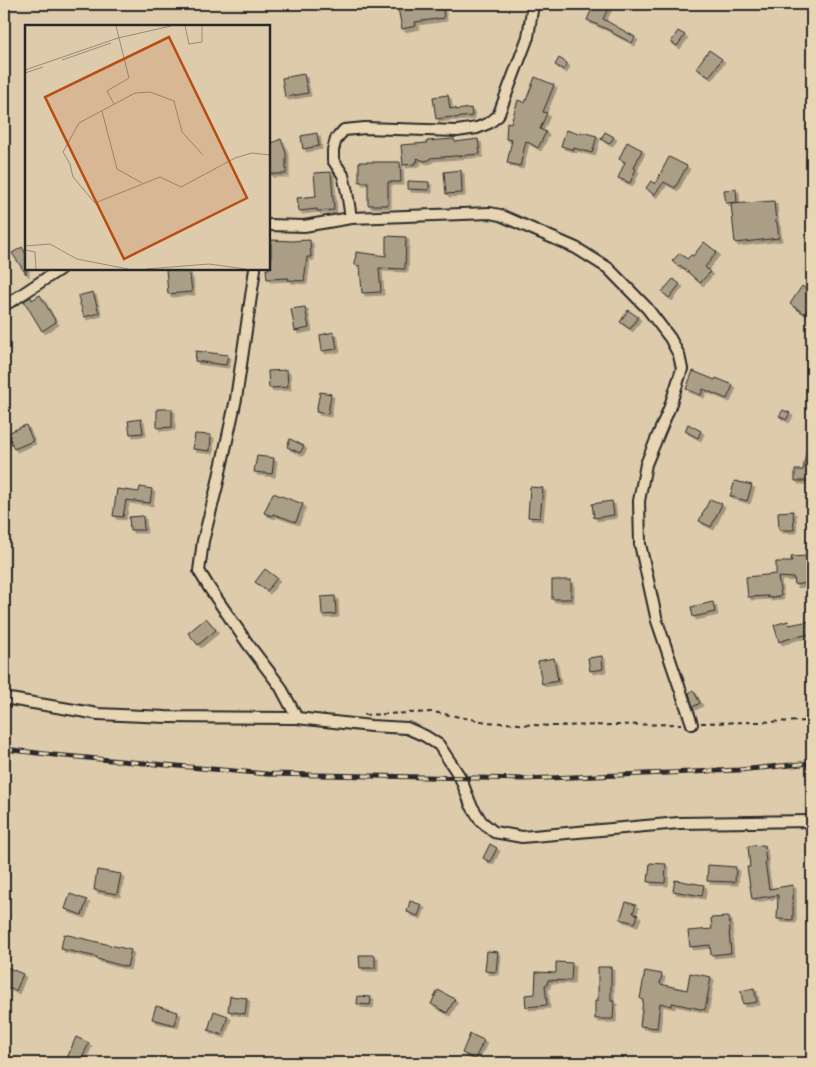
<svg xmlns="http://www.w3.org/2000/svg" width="816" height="1067" viewBox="0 0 816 1067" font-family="'Comic Neue',sans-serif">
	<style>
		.building { fill: #ab9e87; stroke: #2b2b2b; filter: url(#shadow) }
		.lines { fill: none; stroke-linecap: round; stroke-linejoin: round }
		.street-casing { stroke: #2b2b2b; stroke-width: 14 }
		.path { stroke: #2b2b2b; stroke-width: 2; stroke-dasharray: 5 4; stroke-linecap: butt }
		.street { stroke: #e8d5b3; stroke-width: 10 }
		.rail-casing { stroke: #2b2b2b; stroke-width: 5 }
		.rail { stroke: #e8d5b3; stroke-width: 3; stroke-dasharray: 9; stroke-linecap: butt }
		.inset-road { fill: none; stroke: #968b78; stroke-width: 1 }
		.view { fill: #b94e14; fill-opacity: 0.15; stroke: #b94e14; stroke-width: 2.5 }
		.inset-edge { fill: none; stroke: #2b2b2b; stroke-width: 2.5 }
	</style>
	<defs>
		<filter id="shadow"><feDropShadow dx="3" dy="3" stdDeviation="0" flood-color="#0004"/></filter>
	</defs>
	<rect width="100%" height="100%" fill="#ddcbab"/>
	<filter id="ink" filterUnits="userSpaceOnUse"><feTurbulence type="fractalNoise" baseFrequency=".02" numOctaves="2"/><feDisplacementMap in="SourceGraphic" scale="10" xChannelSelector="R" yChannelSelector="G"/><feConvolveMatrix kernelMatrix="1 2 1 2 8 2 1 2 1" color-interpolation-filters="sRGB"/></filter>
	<g filter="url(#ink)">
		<!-- building -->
		<g class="building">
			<path d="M424 4H442L444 18 415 22 416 26 402 29 398 8Z"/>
			<path d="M594 4H610L603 19 635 37 632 43 611 32V31L587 20Z"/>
			<path d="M678 31 685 35 677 46 671 42Z"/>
			<path d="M709 50 722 59 709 77 696 68Z"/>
			<path d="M559 58 567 63 564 70 555 65Z"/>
			<path d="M304 74 308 93 285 97 282 78Z"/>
			<path d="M535 77 554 85 543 112 547 113 540 129 546 132 538 148 526 141 520 166 507 163 512 140 506 139 507 122 511 123 518 100 525 103Z"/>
			<path d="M448 95 450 109 456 108V110L471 108 472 116 453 118 452 117 436 119 433 97Z"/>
			<path d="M566 130 580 134 581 132 597 136 592 153 574 148V150L561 146Z"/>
			<path d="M605 132 614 137 609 144 601 139Z"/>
			<path d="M317 133 319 146 303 149 301 136Z"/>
			<path d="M281 139 286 153V174H270L269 144Z"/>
			<path d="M454 139 455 142 478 139 480 154 430 158 429 160 424 161 417 158 418 162H415V164L403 165 401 145 427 143V141Z"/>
			<path d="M627 142 642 150 634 168 636 169 630 183 618 178 625 162 619 159Z"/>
			<path d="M669 157 687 166 675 188 664 182 654 195 646 188 651 181 655 184Z"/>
			<path d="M359 162H400L401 182H388V205H368V182H359Z"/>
			<path d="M461 170 462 193 446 194 444 172Z"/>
			<path d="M331 172 334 210 317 211V209L299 211 297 198 316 196 314 173Z"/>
			<path d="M408 181 429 182V190L408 189Z"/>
			<path d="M736 189 737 202 726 203 724 190Z"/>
			<path d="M774 201 776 222H777L779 238 735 243 731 204Z"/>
			<path d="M386 236 406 237 405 269 379 268 381 292 362 293 360 266 355 265 356 252 386 256Z"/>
			<path d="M271 240 292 241 310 240 311 257H307L304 281 288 280 289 278 267 279 266 269H269V263L271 262Z"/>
			<path d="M704 242 717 252 705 267 710 272 700 283 680 265 678 267 672 261 680 253 687 259 691 255 693 256Z"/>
			<path d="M22 247 26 254V274L12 253Z"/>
			<path d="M166 269H188L189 276 190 275 192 292 168 294Z"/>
			<path d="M673 279 680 284 669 298 662 292Z"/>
			<path d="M802 286 812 293V304L805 314 790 304Z"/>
			<path d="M93 292 99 313 84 317 78 296Z"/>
			<path d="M40 295 56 322 42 331 24 301 31 297 32 300Z"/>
			<path d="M305 307 309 328 295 331 291 309Z"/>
			<path d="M628 310 638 317 630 329 620 322Z"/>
			<path d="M334 332 337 349 322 351 320 335Z"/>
			<path d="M196 351 228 355 226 365 195 361Z"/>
			<path d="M287 370 288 387 269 388 268 371Z"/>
			<path d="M693 371 715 380 716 378 733 385 727 399 703 389 701 395 686 389Z"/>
			<path d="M320 392 331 394 328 414 316 412Z"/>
			<path d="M157 409H172V427L157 428Z"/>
			<path d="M783 410 790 413 786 420 779 416Z"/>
			<path d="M141 419 143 433 130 434 128 421Z"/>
			<path d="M688 424 701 431 698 438 685 431Z"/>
			<path d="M26 425 33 441 14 449 7 433Z"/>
			<path d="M195 434 211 435 210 451 193 449Z"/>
			<path d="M290 439 304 446 300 453 287 447Z"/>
			<path d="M808 441 812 442V481H795V470H803Z"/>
			<path d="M257 456 274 458 272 474 254 472Z"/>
			<path d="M735 481 752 485 747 501 730 496Z"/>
			<path d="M140 487 152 489 150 503 126 500 123 517 113 516 117 489 139 492Z"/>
			<path d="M530 487 543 488 540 518 528 517Z"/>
			<path d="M273 493 303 504 296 522 273 514 272 516 264 513Z"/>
			<path d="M710 499 722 504 711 527 699 521Z"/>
			<path d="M612 501 614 515 594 518 592 504Z"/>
			<path d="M793 511 794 530H779L778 512Z"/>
			<path d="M143 516 144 530H130L129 517Z"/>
			<path d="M807 556 808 570H805L807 583 795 585 794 578 778 577 781 596 768 598V596L748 597 746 577 776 574V562H792L791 557Z"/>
			<path d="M265 569 277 578 267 591 255 582Z"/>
			<rect x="552" y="580" width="19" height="19"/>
			<path d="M335 596 336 614 322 615 321 597Z"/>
			<path d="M713 602 715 612 693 617 691 607Z"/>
			<path d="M206 618 216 630 198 645 188 633Z"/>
			<path d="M788 621 789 625 810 621 812 634 794 637 779 642 774 625Z"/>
			<path d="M602 656 603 669 590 671 588 658Z"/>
			<path d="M554 658 558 681 542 684 538 661Z"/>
			<path d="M693 690 700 703 693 707 689 693Z"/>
			<path d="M490 844 497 848 490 862 483 858Z"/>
			<path d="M764 845 766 862H765L769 889 793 885V920L777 919 778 895 752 899 747 867H750L748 846Z"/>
			<path d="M650 863 666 864 665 883 648 882Z"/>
			<path d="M708 865 736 867 735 882 707 881Z"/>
			<path d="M97 870 121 874 117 894 94 890Z"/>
			<path d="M675 880 704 885 702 896 673 891Z"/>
			<path d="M70 894 87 900 82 915 65 909Z"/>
			<path d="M410 901 422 905 418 916 407 912Z"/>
			<path d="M626 902 636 905 633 913 638 915 635 923 620 919Z"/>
			<path d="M729 917 730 932H729L731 953 711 955 710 945 690 947 688 931 712 929 711 918Z"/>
			<path d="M64 934 131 950 127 967 97 959V957L61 949Z"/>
			<path d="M487 951 498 952 496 972 485 971Z"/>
			<path d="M359 955H375V968H360Z"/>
			<path d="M556 962 572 963 571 981 548 980 547 985H545L547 1005 526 1007 525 995 535 994 536 972 556 973Z"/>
			<path d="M4 966 23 974 16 991 4 986Z"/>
			<path d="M598 967H611V1001H614L613 1019H595V1001H598Z"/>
			<path d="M645 971 662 974 660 984 687 990 690 973 711 977 705 1010 672 1003V1006L660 1003 657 1028 640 1026 643 1000 640 999Z"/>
			<path d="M754 988 757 1002 743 1004 741 991Z"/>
			<path d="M438 990 455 999 447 1013 431 1004Z"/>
			<path d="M230 996 247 998 245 1014 228 1011Z"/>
			<path d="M358 996 371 997 370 1005 357 1004Z"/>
			<path d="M156 1006 178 1012 175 1025 152 1019Z"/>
			<path d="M214 1011 228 1016 222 1035 208 1030Z"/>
			<path d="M470 1034 484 1040 475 1059 462 1053Z"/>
			<path d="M76 1037 89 1043 80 1063H65Z"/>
		</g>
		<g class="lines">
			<!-- street casing -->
			<g class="street-casing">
				<g id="street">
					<path d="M351 218 347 192 343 175 333 160V150L336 139 344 130 365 128 457 131 477 128 489 123 498 116 528 37 533 4"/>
					<path d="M269 225 304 226 351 218 490 213 500 215 576 248 608 268 647 308 670 338 679 355 682 369 669 409 646 464 639 501 640 544 657 621 692 724"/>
					<path d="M255 269 236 399 217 486 203 541 199 571 210 589 248 644 280 686 297 718"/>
					<path d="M4 305 15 299 60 269"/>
					<path d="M4 698 98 714 166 717 297 718 371 726 407 728 425 736 439 745 460 777 471 805 481 821 494 832 522 837 679 823 812 821"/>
				</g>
			</g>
			<!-- path -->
			<g class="path">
				<path d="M364 715 433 712 487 722 550 726 681 724"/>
				<path d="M701 723 812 721"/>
			</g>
			<!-- street -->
			<use href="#street" class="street"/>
			<!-- rail casing -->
			<g class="rail-casing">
				<path id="rail" d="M4 749 54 755 267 774 525 779 739 770 812 763"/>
			</g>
			<!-- rail -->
			<use href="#rail" class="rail"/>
		</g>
	</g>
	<!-- overview -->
	<g transform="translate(25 25)">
		<rect width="245" height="245" fill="#ddcbab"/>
		<path class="inset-road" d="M160 1 164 19 177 17V1M37 35 86 18M0 45 93 13 146 1M0 48 18 42M89 79 82 66 104 53 91 1M77 86 92 144 117 158M178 130 157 107 149 76 125 67 110 68 54 98 38 127 45 139 48 152 70 178 135 152 156 162 210 133 227 128 245 130M0 221 25 219 52 234 103 244M0 225 10 227 11 244M121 244 184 239 221 244"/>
		<path class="view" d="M144 12 222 173 99 234 20 72Z"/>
		<rect width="245" height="245" class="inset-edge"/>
	</g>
	<!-- margin -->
	<rect width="816" height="1067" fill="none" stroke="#e8d5b3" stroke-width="20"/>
	<rect x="10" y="10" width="796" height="1047" fill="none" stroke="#2b2b2b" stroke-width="2" filter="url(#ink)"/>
</svg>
